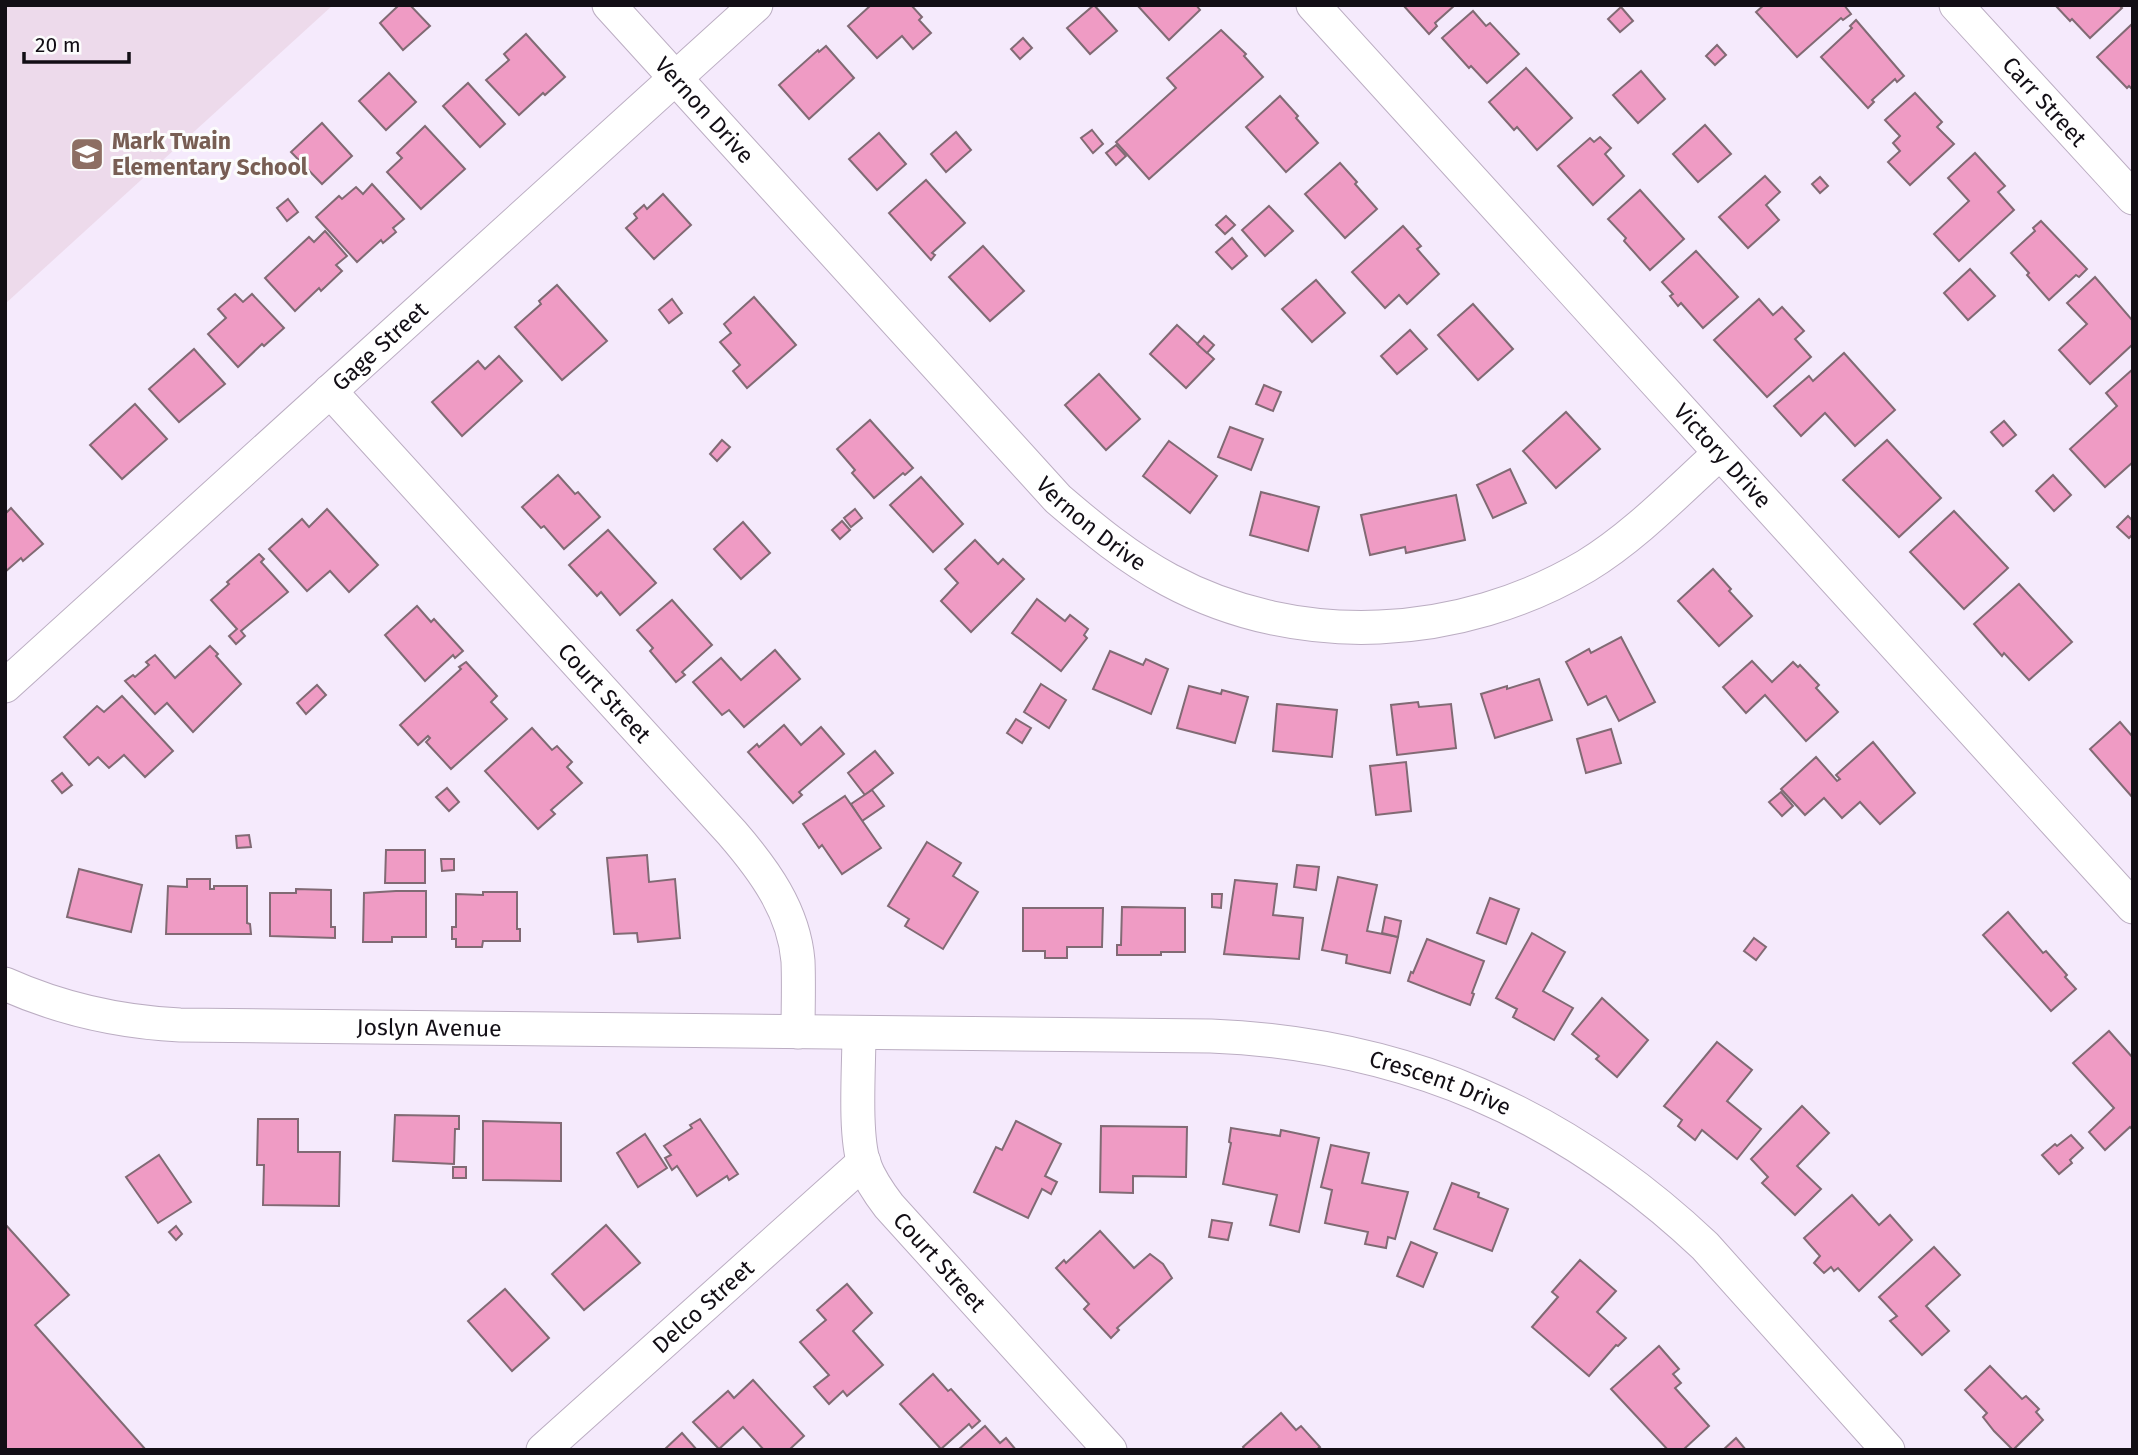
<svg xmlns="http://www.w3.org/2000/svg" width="2138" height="1455" viewBox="0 0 2138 1455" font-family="'Fira Sans',sans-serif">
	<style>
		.education { fill: #eddaeb }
		.building { fill: #ef9bc4; stroke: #816a74; stroke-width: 2 }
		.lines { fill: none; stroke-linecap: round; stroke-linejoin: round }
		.street-casing { stroke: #bbadc2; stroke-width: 35 }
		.street { stroke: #fff; stroke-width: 33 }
		.labels { text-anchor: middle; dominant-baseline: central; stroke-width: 6; stroke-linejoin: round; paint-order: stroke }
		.street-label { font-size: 23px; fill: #120e15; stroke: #fcfcfc }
		.education-label { font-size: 23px; font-weight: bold; fill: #785e54; stroke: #fcfcfc; text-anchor: start }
	</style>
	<rect width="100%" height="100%" fill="#f5eafc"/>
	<!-- education -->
	<path class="education" d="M5 5H333L5 304Z"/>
	<!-- building -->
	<g class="building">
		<path d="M399 5H410L430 26 403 50 380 23Z"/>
		<path d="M871 5H911L922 17 919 20 931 33 913 49 902 36 877 58 848 26Z"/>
		<path d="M1094 5 1117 31 1090 54 1067 28Z"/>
		<path d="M1137 5H1196L1200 10 1169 40Z"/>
		<path d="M1403 5H1455L1435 23 1437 26 1429 34Z"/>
		<path d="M1764 5H1844L1851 14 1843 20 1841 18 1797 57 1756 12Z"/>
		<path d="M2055 5H2119L2122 8 2090 38 2072 19 2070 21Z"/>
		<path d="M1621 7 1633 21 1620 32 1608 19Z"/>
		<path d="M1473 11 1486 26 1490 23 1519 54 1487 83 1471 66 1469 68 1442 38Z"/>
		<path d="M1856 20 1904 76 1897 82 1895 79 1872 100 1874 102 1868 108 1821 57 1852 28 1850 26Z"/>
		<path d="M2131 25 2133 27V90L2129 86 2127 88 2097 57Z"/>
		<path d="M1221 30 1246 54 1244 56 1263 77 1149 179 1116 142 1176 88 1167 78Z"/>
		<path d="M526 34 565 77 545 95 543 93 519 115 486 80 509 60 504 54Z"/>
		<path d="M1023 38 1032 48 1020 59 1011 49Z"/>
		<path d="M1717 45 1726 55 1715 65 1706 56Z"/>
		<path d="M826 46 854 78 809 119 779 85 818 50 819 52Z"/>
		<path d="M1526 68 1572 118 1537 150 1517 127 1514 130 1489 102Z"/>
		<path d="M1641 71 1665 99 1638 123 1613 95Z"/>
		<path d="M389 73 416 102 386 130 359 101Z"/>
		<path d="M468 83 505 124 480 147 443 106Z"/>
		<path d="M1915 93 1942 122 1937 127 1954 144 1910 185 1888 162 1900 151 1893 143 1900 136 1885 120Z"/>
		<path d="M1280 96 1298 116 1296 118 1318 143 1286 172 1246 127Z"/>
		<path d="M322 123 352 156 322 184 291 152Z"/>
		<path d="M1705 125 1731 154 1698 182 1673 154Z"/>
		<path d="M425 126 465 169 421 209 387 172 402 158 397 153Z"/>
		<path d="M1092 130 1103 144 1093 153 1081 138Z"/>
		<path d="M956 132 971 150 946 172 931 154Z"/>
		<path d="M879 133 906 164 877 190 849 159Z"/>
		<path d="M1600 137 1611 148 1605 154 1624 176 1593 205 1558 166 1590 138 1594 142Z"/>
		<path d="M1116 145 1126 156 1116 165 1106 153Z"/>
		<path d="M1975 153 2005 186 1998 192 2014 210 1959 261 1934 234 1969 201 1948 178Z"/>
		<path d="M1340 163 1357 182 1355 184 1377 209 1345 238 1305 194Z"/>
		<path d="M1765 176 1780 192 1766 205 1779 220 1748 248 1719 217Z"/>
		<path d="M1820 177 1828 186 1820 193 1812 184Z"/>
		<path d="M926 180 965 223 932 253 935 255 931 260 889 213Z"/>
		<path d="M372 184 404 219 393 228 396 232 383 243 381 240 357 262 316 217 339 196 342 199 356 187 363 194Z"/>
		<path d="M1640 190 1684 239 1650 270 1624 241 1626 238 1608 219Z"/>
		<path d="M663 194 691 225 654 259 626 228 637 218 634 214 644 205 647 209Z"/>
		<path d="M288 199 298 212 287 221 277 208Z"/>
		<path d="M1269 206 1293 231 1265 256 1242 230Z"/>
		<path d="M1226 216 1235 225 1225 234 1216 225Z"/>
		<path d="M2041 221 2087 269 2079 277 2076 275 2049 300 2027 275 2029 273 2011 253 2035 231 2033 228Z"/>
		<path d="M1403 226 1421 246 1417 249 1439 274 1407 304 1399 295 1385 308 1352 272Z"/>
		<path d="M325 231 347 256 336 265 342 271 321 291 319 288 295 311 265 278 309 237 314 242Z"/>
		<path d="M1232 238 1247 256 1232 269 1216 252Z"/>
		<path d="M983 246 1024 291 990 321 949 277Z"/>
		<path d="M1696 251 1738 297 1703 328 1681 303 1678 306 1670 296 1673 294 1662 282Z"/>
		<path d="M1970 269 1995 296 1968 320 1944 293Z"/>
		<path d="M2095 277 2133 321V344L2090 384 2059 350 2087 324 2067 303Z"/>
		<path d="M1316 280 1345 313 1312 342 1282 309Z"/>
		<path d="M557 285 607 341 562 380 515 327 541 304 539 301Z"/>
		<path d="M235 294 243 302 252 294 284 328 264 346 262 344 238 367 208 334 226 318 218 309Z"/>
		<path d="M754 297 796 345 747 388 733 371 740 365 720 342 731 333 724 324Z"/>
		<path d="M672 299 682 313 669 323 659 310Z"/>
		<path d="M1759 299 1773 315 1782 307 1804 331 1795 339 1811 357 1767 397 1714 340Z"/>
		<path d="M1473 304 1513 349 1478 380 1438 335Z"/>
		<path d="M1177 325 1214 359 1186 388 1150 354Z"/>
		<path d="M1410 330 1427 349 1397 374 1381 356Z"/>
		<path d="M1204 336 1214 345 1207 353 1197 344Z"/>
		<path d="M194 349 225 384 179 422 149 389Z"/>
		<path d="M1844 353 1895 410 1855 446 1825 413 1801 436 1774 406 1809 376 1813 381Z"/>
		<path d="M499 356 522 381 462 436 432 402 478 361 485 369Z"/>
		<path d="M2133 369V462L2105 487 2070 449 2117 406 2106 393Z"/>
		<path d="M1099 374 1140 419 1106 450 1065 405Z"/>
		<path d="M1264 385 1281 392 1273 411 1256 404Z"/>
		<path d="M135 404 167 439 122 479 90 445Z"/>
		<path d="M1566 412 1600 449 1556 488 1523 451Z"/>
		<path d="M870 420 913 468 905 475 903 473 874 498 852 473 855 470 837 449Z"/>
		<path d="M2004 421 2016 435 2003 446 1991 432Z"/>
		<path d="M1230 427 1263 439 1251 470 1218 457Z"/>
		<path d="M722 440 730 447 717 461 710 454Z"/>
		<path d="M1887 440 1941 498 1899 537 1843 480Z"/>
		<path d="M1169 441 1217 476 1190 513 1143 476Z"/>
		<path d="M1510 469 1526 503 1493 518 1477 485Z"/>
		<path d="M558 475 575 494 578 492 600 517 564 549 544 526 541 528 522 507Z"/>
		<path d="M2053 475 2071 495 2054 511 2036 491Z"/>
		<path d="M921 477 963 524 933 552 890 505Z"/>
		<path d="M1261 492 1319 507 1308 551 1250 535Z"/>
		<path d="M1456 495 1465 540 1406 553 1405 547 1370 555 1361 515Z"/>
		<path d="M11 508 43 544 23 561 21 558 5 572V514Z"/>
		<path d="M327 509 378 565 349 592 330 571 307 591 269 549 302 519 309 527Z"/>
		<path d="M855 509 862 518 851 527 844 518Z"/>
		<path d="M1954 511 2008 568 1964 609 1910 552Z"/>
		<path d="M2128 516 2133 521V534L2129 538 2117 527Z"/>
		<path d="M842 521 850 530 840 539 832 530Z"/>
		<path d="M743 522 770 553 741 579 714 549Z"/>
		<path d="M608 530 656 583 620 615 601 592 597 596 569 565Z"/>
		<path d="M975 540 998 564 1003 559 1024 579 971 632 941 601 958 583 945 569Z"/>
		<path d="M259 554 264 559 261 562 288 592 241 631 245 636 236 644 229 636 237 629 211 600 229 584 227 582Z"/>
		<path d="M1713 569 1731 589 1729 591 1752 616 1719 646 1678 601Z"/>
		<path d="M2019 584 2072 642 2029 680 2004 653 2002 656 1974 624Z"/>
		<path d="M1037 599 1065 621 1070 615 1088 629 1084 635 1087 638 1061 671 1012 633Z"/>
		<path d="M672 600 712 645 682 672 685 675 676 682 650 651 653 648 637 630Z"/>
		<path d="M417 606 431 622 434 619 463 651 455 658 453 655 425 681 385 635Z"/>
		<path d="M1621 637 1655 702 1619 721 1606 696 1588 705 1566 662 1589 649 1591 653Z"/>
		<path d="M210 646 218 654 216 656 241 684 193 732 167 703 155 714 125 681 133 675 135 677 149 665 146 662 155 655 175 678Z"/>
		<path d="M775 650 800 679 744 727 729 710 722 715 693 682 721 658 741 680Z"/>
		<path d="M1110 651 1143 665 1146 659 1168 669 1151 714 1093 689Z"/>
		<path d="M1752 661 1772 682 1793 662 1798 667 1800 665 1819 685 1816 688 1838 712 1806 741 1765 695 1746 713 1723 687Z"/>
		<path d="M466 662 497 696 491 702 507 719 451 769 426 742 430 738 428 736 418 745 400 725 461 669 459 667Z"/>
		<path d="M1539 679 1552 720 1495 738 1481 694 1507 686V689Z"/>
		<path d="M1041 684 1066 700 1049 728 1024 712Z"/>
		<path d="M317 685 326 695 306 714 297 703Z"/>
		<path d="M1189 686 1221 694 1222 690 1248 697 1235 743 1177 728Z"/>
		<path d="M122 696 173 751 145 777 124 755 109 768 98 757 89 765 64 737 97 706 104 712Z"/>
		<path d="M1418 702 1419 707 1451 704 1456 748 1397 755 1391 705Z"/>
		<path d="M1277 704 1337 710 1332 757 1273 751Z"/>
		<path d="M1016 719 1031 728 1022 743 1007 733Z"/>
		<path d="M2120 722 2133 737V798L2090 749Z"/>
		<path d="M784 725 801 745 821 727 844 754 799 792 802 795 793 803 748 752 757 744 759 747Z"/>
		<path d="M532 728 552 750 557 746 572 762 567 767 582 783 551 810 555 814 538 829 485 771Z"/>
		<path d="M1611 729 1621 763 1586 773 1577 739Z"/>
		<path d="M1873 742 1915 793 1880 824 1860 802 1842 818 1824 798 1805 815 1781 789 1816 757 1837 781 1840 779 1836 775Z"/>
		<path d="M875 751 893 773 865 795 848 773Z"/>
		<path d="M1406 762 1411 811 1376 815 1370 766Z"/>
		<path d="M62 773 72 785 62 793 52 781Z"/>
		<path d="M447 788 459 802 449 811 436 797Z"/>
		<path d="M872 790 884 806 862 821 851 804Z"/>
		<path d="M1781 792 1793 806 1782 816 1769 802Z"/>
		<path d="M845 796 881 848 842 874 822 845 819 848 803 824Z"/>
		<path d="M249 835 251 847 237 848 236 836Z"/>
		<path d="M927 842 961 863 953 876 978 892 943 949 905 926 909 919 888 906Z"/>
		<path d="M386 850H425V883H385Z"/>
		<path d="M647 855 649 882 675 879 680 938 638 942 637 933 614 934 607 858Z"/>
		<path d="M441 859H454V870L442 871Z"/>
		<path d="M1297 865 1319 867 1316 890 1294 887Z"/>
		<path d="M79 869 142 885 131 932 67 917Z"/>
		<path d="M1338 877 1377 885 1367 931 1398 937 1390 973 1346 963 1347 955 1322 950Z"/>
		<path d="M187 879H210V889H214V886H247V923L250 924 251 934H166L168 886 187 887Z"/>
		<path d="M1235 880 1277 884 1273 915 1303 918 1299 959 1224 954Z"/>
		<path d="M296 889 331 890V927H335V938L270 936V893H296Z"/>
		<path d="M396 891H426V937H392V942H363L364 893Z"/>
		<path d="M483 892H517V929H520V941H483L482 947H456V939H452V927H456V894L483 895Z"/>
		<path d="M1212 894H1222L1221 908 1212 907Z"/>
		<path d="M1490 898 1519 909 1506 944 1477 933Z"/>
		<path d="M1122 907 1185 908V952H1161V955H1117V945H1121Z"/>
		<path d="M1023 908H1103L1102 947H1067V958H1045V951H1023Z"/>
		<path d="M2008 912 2043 953 2046 951 2067 975 2065 977 2076 989 2051 1011 1983 935Z"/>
		<path d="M1385 917 1401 921 1398 937 1382 933Z"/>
		<path d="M1532 933 1565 952 1543 991 1573 1008 1554 1040 1513 1017 1517 1009 1496 998Z"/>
		<path d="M1754 938 1766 947 1756 960 1744 951Z"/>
		<path d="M1427 939 1484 961 1472 993 1474 994 1470 1005 1408 981 1411 972 1413 973Z"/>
		<path d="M1602 998 1648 1040 1617 1077 1596 1059 1599 1056 1572 1034Z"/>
		<path d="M2109 1031 2133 1058V1130L2130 1127 2105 1150 2089 1132 2114 1108 2073 1063Z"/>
		<path d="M1717 1042 1752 1070 1727 1101 1761 1129 1737 1159 1702 1130 1695 1140 1678 1126 1682 1120 1664 1106Z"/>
		<path d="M1802 1106 1829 1133 1797 1166 1821 1189 1795 1215 1762 1183 1768 1177 1751 1159Z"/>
		<path d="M395 1115 459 1116V1129H455L454 1164 393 1161Z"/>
		<path d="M258 1119H298V1152H340L339 1206 263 1205 264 1165H257Z"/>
		<path d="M700 1119 738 1174 729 1180 727 1176 697 1196 677 1166 672 1170 665 1158 671 1155 664 1146 692 1128 690 1125Z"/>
		<path d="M483 1121 561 1123V1181L483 1180Z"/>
		<path d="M1016 1121 1061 1144 1045 1176 1057 1182 1051 1194 1042 1189 1028 1218 974 1192 996 1147 1002 1150Z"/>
		<path d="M1101 1126 1187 1127 1186 1177 1133 1176V1193L1100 1192Z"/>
		<path d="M1231 1128 1280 1136 1281 1130 1319 1138 1299 1232 1270 1225 1277 1195 1223 1184 1231 1143 1229 1142Z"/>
		<path d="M645 1134 667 1168 638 1187 617 1153Z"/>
		<path d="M2071 1135 2083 1148 2070 1160 2072 1163 2059 1174 2042 1155 2055 1144 2057 1146Z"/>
		<path d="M1331 1145 1369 1153 1362 1183 1408 1192 1395 1239 1388 1237 1386 1248 1365 1244 1368 1232 1325 1223 1332 1190 1321 1187Z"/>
		<path d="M159 1155 191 1202 158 1223 126 1177Z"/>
		<rect x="453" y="1167" width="13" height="11"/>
		<path d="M1452 1183 1479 1193 1478 1197 1508 1209 1492 1251 1434 1229Z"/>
		<path d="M1852 1195 1879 1225 1890 1215 1912 1240 1859 1291 1838 1268 1834 1271 1831 1267 1824 1273 1814 1263 1820 1256 1804 1238Z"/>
		<path d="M1212 1220 1232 1223 1228 1240 1209 1237Z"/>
		<path d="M5 1224 69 1295 35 1325 146 1450H5Z"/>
		<path d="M606 1225 640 1263 584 1310 552 1274Z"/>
		<path d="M176 1226 182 1234 176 1240 169 1232Z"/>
		<path d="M1100 1231 1134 1268 1150 1254 1163 1264 1172 1278 1117 1328 1119 1330 1111 1338 1084 1309 1089 1304 1056 1268 1064 1260 1066 1263Z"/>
		<path d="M1411 1242 1437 1253 1423 1287 1397 1276Z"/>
		<path d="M1934 1247 1960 1275 1926 1306 1949 1331 1922 1355 1890 1321 1897 1316 1879 1297Z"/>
		<path d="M1580 1260 1616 1291 1597 1312 1626 1338 1618 1346 1616 1345 1589 1376 1532 1327 1558 1297 1552 1292Z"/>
		<path d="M847 1284 872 1313 853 1331 883 1365 847 1396 843 1391 829 1404 814 1387 829 1375 800 1342 826 1320 817 1310Z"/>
		<path d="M505 1289 549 1338 512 1371 468 1321Z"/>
		<path d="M1659 1346 1679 1369 1673 1374 1681 1383 1675 1388 1709 1426 1683 1450H1668L1611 1389Z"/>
		<path d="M1990 1366 2022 1399 2026 1396 2039 1409 2036 1412 2043 1420 2013 1450 1994 1431 1983 1417 1987 1413 1965 1390Z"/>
		<path d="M933 1374 948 1391 951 1389 980 1421 972 1428 969 1424 941 1449 900 1404Z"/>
		<path d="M753 1380 804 1436 789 1450H764L743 1427 719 1449 693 1422 728 1391 734 1398Z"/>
		<path d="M1281 1413 1296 1430 1301 1426 1320 1447 1316 1450H1245L1243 1447Z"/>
		<path d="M985 1426 1000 1443 1006 1438 1016 1450H958Z"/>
		<path d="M682 1433 697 1450H664Z"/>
		<path d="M1736 1438 1746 1450H1723Z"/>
	</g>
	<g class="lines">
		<!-- street casing -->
		<g class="street-casing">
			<g id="street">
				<path id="s1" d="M609 5 1058 499C1093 529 1128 558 1169 580 1299 650 1461 640 1586 566 1635 536 1677 492 1720 453"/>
				<path id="s2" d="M1313 5 2133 907"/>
				<path id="s3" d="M1956 5 2133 198"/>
				<path id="s4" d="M330 391 732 833C764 870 794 911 798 961 799 985 798 1009 798 1032"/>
				<path id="s5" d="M5 686 756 5"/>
				<path id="s6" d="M5 984C61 1009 119 1022 180 1025L1211 1036C1405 1044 1564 1113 1705 1246L1888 1450"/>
				<path id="s7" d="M859 1033C859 1068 854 1133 864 1164 870 1180 879 1193 889 1206L1110 1450"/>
				<path id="s8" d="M543 1450 864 1162"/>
			</g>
		</g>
		<!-- street -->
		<use href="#street" class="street"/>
	</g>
	<!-- icons -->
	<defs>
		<g id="school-square" transform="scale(1.75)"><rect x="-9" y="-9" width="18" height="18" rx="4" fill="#8d6e63" stroke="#fcfcfc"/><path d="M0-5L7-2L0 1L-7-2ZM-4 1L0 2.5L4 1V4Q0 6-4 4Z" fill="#fff"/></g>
	</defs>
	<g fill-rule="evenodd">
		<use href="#school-square" x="87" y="154"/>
	</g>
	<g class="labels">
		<!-- street labels -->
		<g class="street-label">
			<text stroke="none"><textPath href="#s3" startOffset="131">Carr Street</textPath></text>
			<text stroke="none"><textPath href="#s1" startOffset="142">Vernon Drive</textPath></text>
			<text stroke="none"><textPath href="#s5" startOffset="506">Gage Street</textPath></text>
			<text stroke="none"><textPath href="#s2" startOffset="609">Victory Drive</textPath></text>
			<text stroke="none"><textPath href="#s1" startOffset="709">Vernon Drive</textPath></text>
			<text stroke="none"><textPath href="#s4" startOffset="408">Court Street</textPath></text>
			<text stroke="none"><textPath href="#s6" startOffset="430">Joslyn Avenue</textPath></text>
			<text stroke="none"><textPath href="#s6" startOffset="1447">Crescent Drive</textPath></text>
			<text stroke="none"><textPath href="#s7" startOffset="256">Court Street</textPath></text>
			<text stroke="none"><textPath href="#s8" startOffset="215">Delco Street</textPath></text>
		</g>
		<!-- education labels -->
		<g class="education-label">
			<text x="112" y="141">Mark Twain<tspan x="112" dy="26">Elementary School</tspan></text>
		</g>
	</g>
	<!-- border -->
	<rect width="2138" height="1455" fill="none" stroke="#120e15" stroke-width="14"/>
	<!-- scale -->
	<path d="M24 52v10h105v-10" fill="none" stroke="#120e15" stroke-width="3.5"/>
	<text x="35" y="52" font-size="21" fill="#120e15" stroke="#fcfcfc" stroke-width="5" paint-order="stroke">20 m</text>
</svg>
